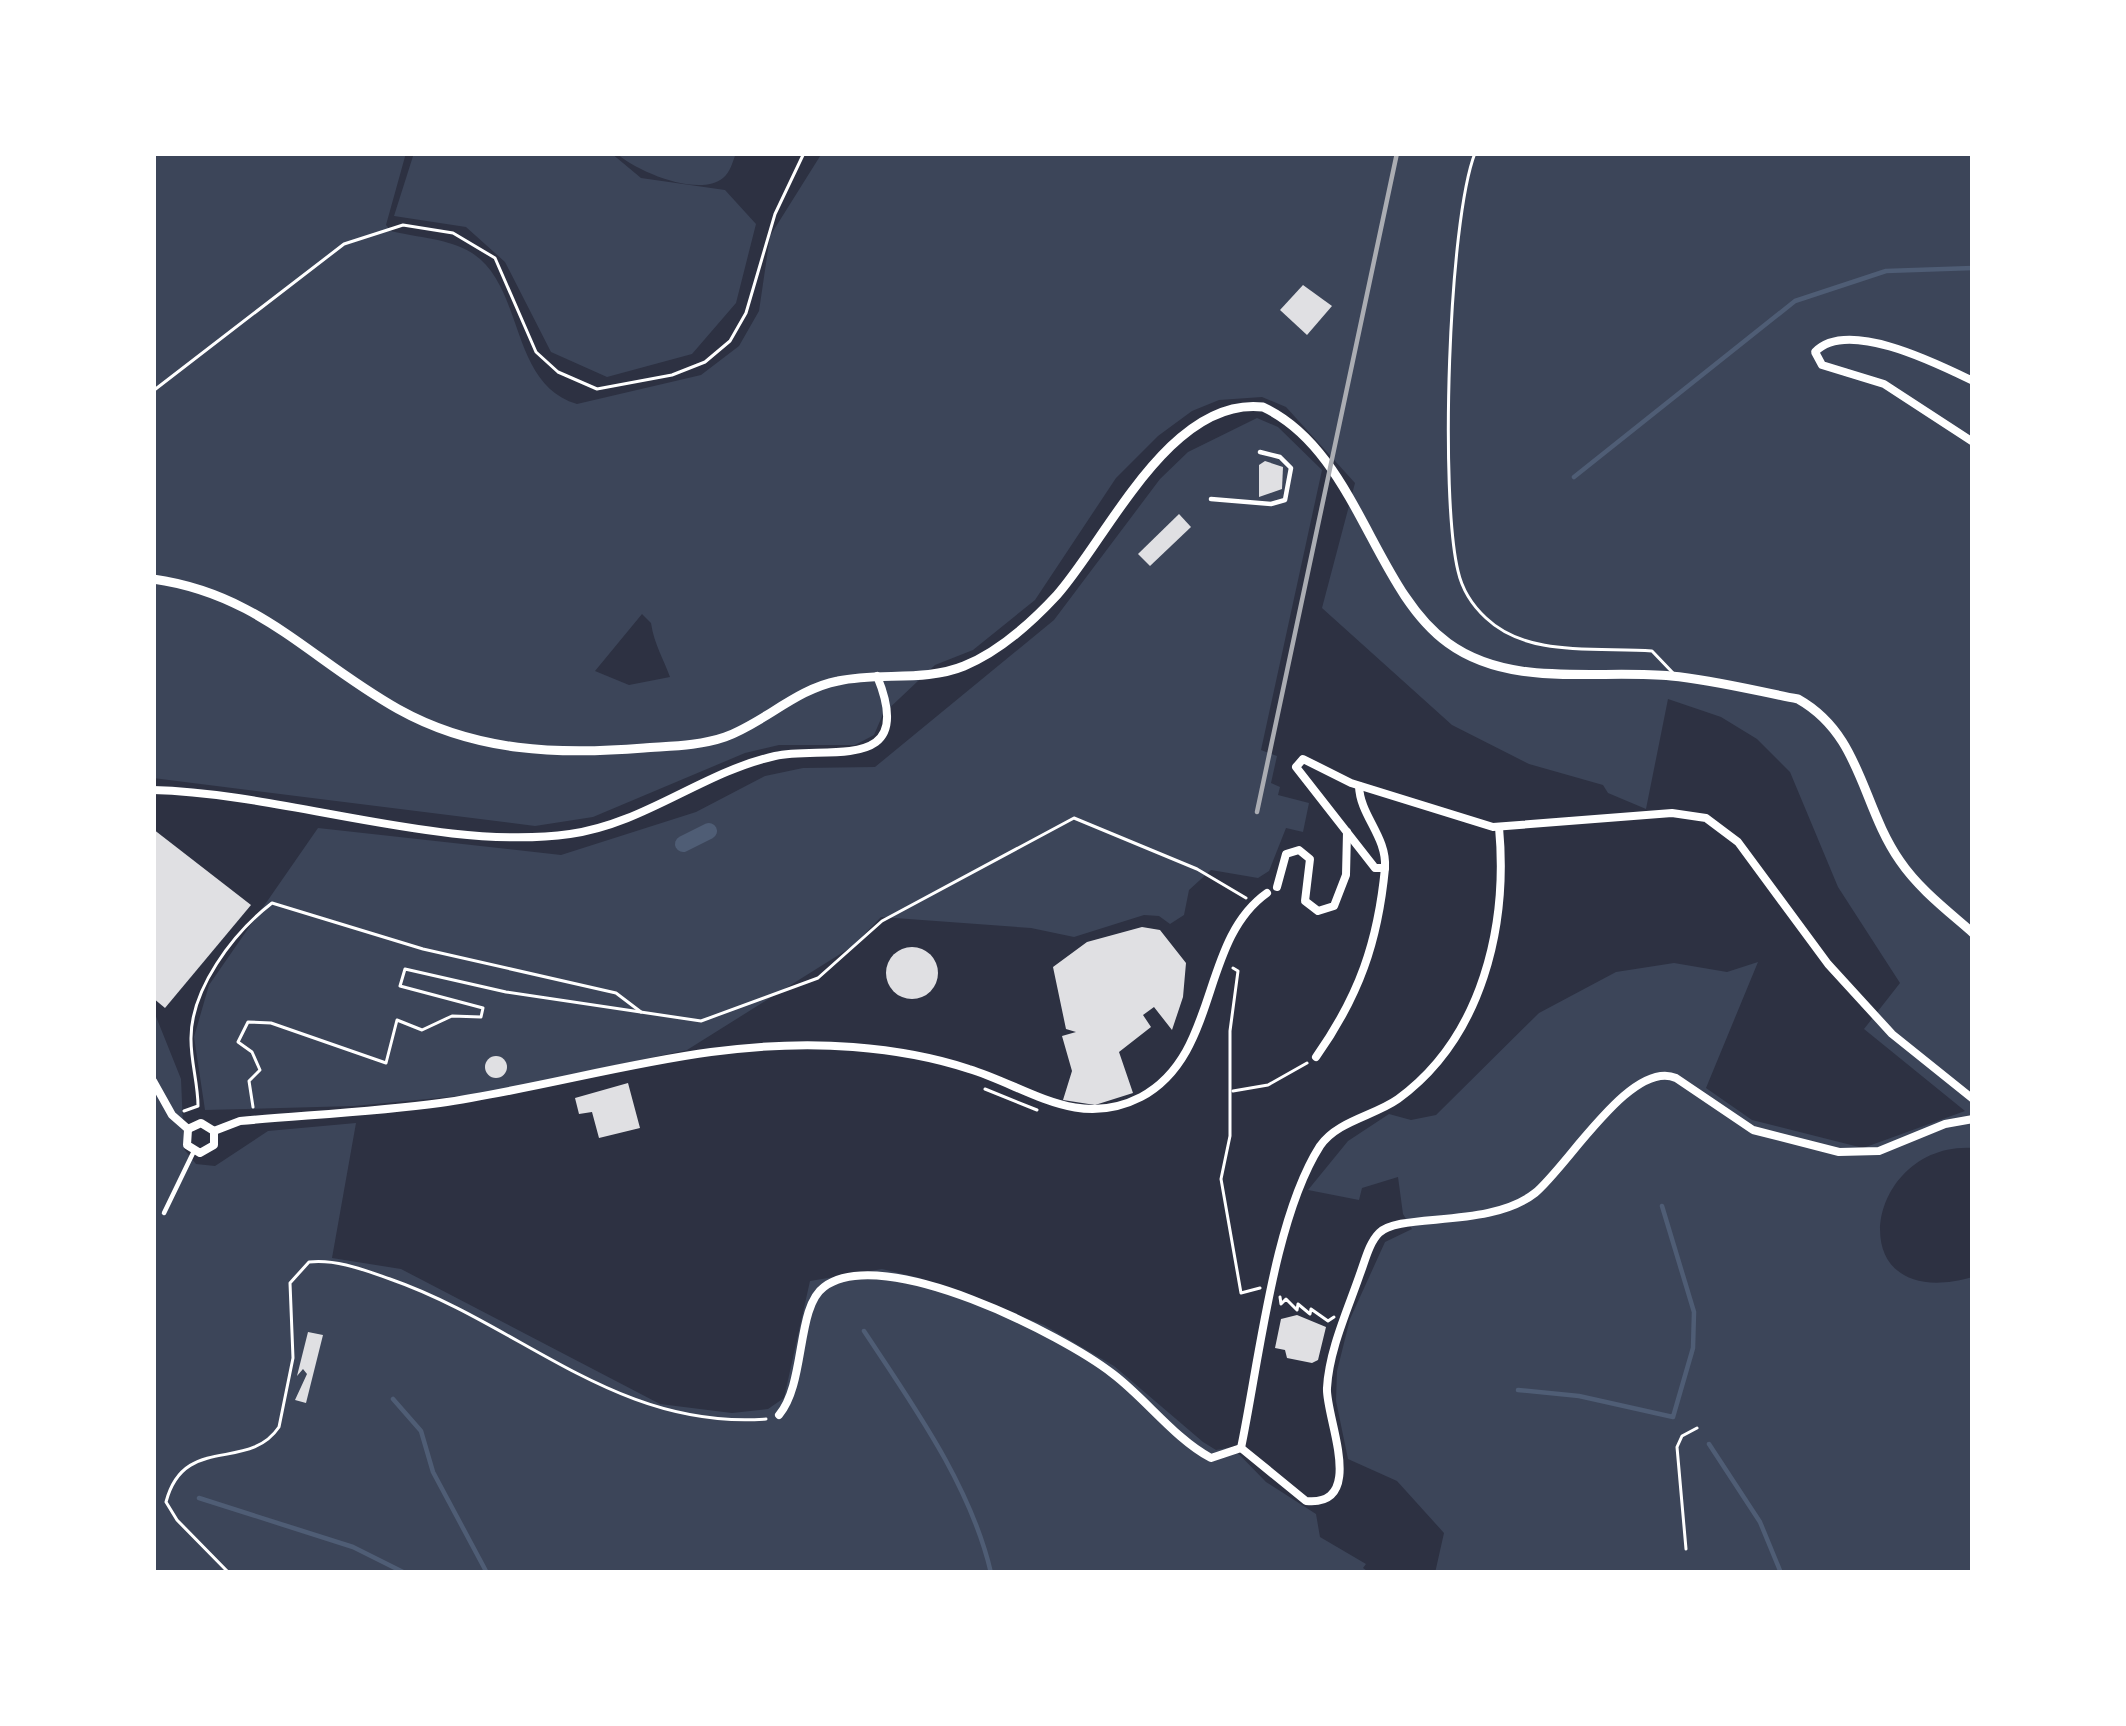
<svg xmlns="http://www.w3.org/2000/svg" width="2126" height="1726" viewBox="0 0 2126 1726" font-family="Commissioner,sans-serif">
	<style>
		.green { fill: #3c4559; fill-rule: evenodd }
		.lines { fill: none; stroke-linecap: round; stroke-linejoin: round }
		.stream { stroke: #4f5d75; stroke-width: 4.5 }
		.canal { stroke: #4f5d75; stroke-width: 16 }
		.building { fill: #e0e0e3 }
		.path { stroke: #fff; stroke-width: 3 }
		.service { stroke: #fff; stroke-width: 3 }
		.pedestrian { stroke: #fff; stroke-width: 4.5 }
		.minor { stroke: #fff; stroke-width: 8 }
		.tertiary { stroke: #fff; stroke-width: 9 }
		.rail { stroke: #abadb3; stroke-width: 4.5 }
	</style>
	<rect width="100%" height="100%" fill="#2d3142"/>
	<!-- green -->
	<g class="green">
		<path d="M153 153H406L386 225 391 231C418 238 448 238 472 253 525 287 509 384 577 404L701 375 739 346 759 311 770 236 822 153H1973V1148C1863 1141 1836 1316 1973 1277V1573H1435L1444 1533 1397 1481 1348 1459 1336 1401 1337 1371 1350 1319 1385 1242 1412 1229 1403 1214 1398 1177 1362 1188 1359 1200 1308 1190 1348 1141 1389 1114 1411 1120 1436 1115 1539 1013 1616 972 1674 963 1727 972 1758 962 1706 1088 1752 1120 1863 1148 1965 1111 1864 1029 1900 983 1838 887 1790 772 1757 739 1721 717 1668 699 1646 809 1608 793 1603 785 1529 764 1452 725 1322 608 1355 483 1286 407 1262 397 1219 400 1192 411 1158 436 1116 478 1035 600 973 650 935 665 883 714 874 735 855 745H779L745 753 593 817 535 826 153 778ZM642 614 651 623C654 644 664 660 670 677L629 685 595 671Z"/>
		<path d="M414 153H611L641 178 725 190 756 224 736 303 692 354 607 377 551 352 505 262 466 227 394 216Z"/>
		<path d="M616 153H736C733 161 730 173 723 178 698 198 636 171 616 153Z"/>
		<path d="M1257 418 1278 427 1322 470 1261 750 1277 756 1271 783 1280 787 1278 795 1309 803 1303 832 1286 828 1269 871 1258 878 1211 870 1189 890 1184 915 1170 924 1159 916 1144 915 1074 937 1031 928 881 917 853 946 687 1050 480 1094 354 1106 205 1110 194 1037 209 985 318 828 561 855 696 812 765 776 803 768 875 767 1054 620 1160 479 1188 452Z"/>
		<path d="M153 1009 181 1079 184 1149 196 1164 215 1166 268 1131 356 1123 332 1258 401 1269 660 1404 732 1413 768 1409 784 1398 810 1281 882 1269 920 1278 1044 1325 1114 1366 1203 1442 1216 1450 1232 1447 1266 1482 1316 1514 1320 1537 1366 1564 1363 1568 1370 1573H153Z"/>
	</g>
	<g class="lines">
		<!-- stream -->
		<g class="stream">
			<path d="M1574 477 1795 301 1886 271 1973 268"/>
			<path d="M864 1331C913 1405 971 1486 991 1573"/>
			<path d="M1518 1390 1579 1396 1673 1417 1693 1348 1694 1312 1662 1206"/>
			<path d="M393 1399 421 1431 433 1472 487 1573"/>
			<path d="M1709 1444 1760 1522 1781 1573"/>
			<path d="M199 1498 353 1547 405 1573"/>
		</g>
		<!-- canal -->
		<path class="canal" d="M683 844 709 831"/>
	</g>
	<!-- building -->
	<g class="building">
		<path d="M1303 285 1332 306 1307 335 1280 310Z"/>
		<path d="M1265 461 1283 467 1282 489 1259 497V465Z"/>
		<path d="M1179 514 1191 527 1150 566 1138 554Z"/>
		<path d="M153 829 251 905 165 1008 153 998Z"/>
		<path d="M1142 927 1160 930 1186 963 1183 997 1172 1030 1154 1007 1143 1015 1151 1027 1119 1052 1133 1093 1095 1105 1063 1100 1072 1071 1062 1036 1076 1032 1066 1029 1053 967 1087 942Z"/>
		<circle cx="912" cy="973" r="26"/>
		<circle cx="496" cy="1067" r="11"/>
		<path d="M628 1083 640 1128 599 1138 592 1112 579 1114 575 1098Z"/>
		<path d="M1297 1315 1326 1327 1318 1360 1312 1363 1287 1358 1285 1350 1275 1348 1281 1319Z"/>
		<path d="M308 1332 323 1335 306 1403 295 1400 307 1374 303 1369 297 1376Z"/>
	</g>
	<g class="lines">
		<!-- path -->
		<g class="path">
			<path d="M153 391 344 244 403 225 453 233 495 258 536 352 558 372 597 389 672 375 705 362 730 341 746 313 775 214 804 153"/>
			<path d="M1233 968 1238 971 1230 1031V1136L1221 1179 1241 1293 1260 1288"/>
			<path d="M985 1089 1037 1110"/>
			<path d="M1233 1091 1268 1085 1307 1063"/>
			<path d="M253 1107 249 1081 260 1070 252 1052 238 1042 248 1022 271 1023 386 1063 397 1020 422 1030 452 1016 481 1017 483 1008 400 986 405 969 506 992 701 1021 818 978 882 921 1074 818 1197 869 1246 898"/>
			<path d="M184 1111 198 1106C198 1084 191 1062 191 1040 190 990 233 933 272 903L423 949 616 993 641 1012"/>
			<path d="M1280 1297 1281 1304 1286 1299 1297 1310 1298 1304 1310 1314 1311 1309 1328 1321 1334 1317"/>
			<path d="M1686 1549 1677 1447 1682 1436 1697 1428"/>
			<path d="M229 1573 177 1520 166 1502C184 1433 248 1473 279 1427L293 1358 290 1283 309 1262C337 1259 364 1270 390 1279 522 1325 616 1430 766 1419"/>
		</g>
		<!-- service -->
		<path class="service" d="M1475 153C1448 223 1440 497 1458 571 1462 589 1473 606 1486 618 1528 658 1598 647 1652 651L1674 674"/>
		<!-- pedestrian -->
		<g class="pedestrian">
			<path d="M1211 499 1271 504 1285 500 1291 468 1280 457 1260 452"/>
			<path d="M164 1213 194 1151"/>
		</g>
		<!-- minor -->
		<g class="minor">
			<path d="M1973 381C1938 364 1847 318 1815 352L1822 365 1884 384 1973 442"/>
			<path d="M1359 786C1360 816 1387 836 1385 868"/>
			<path d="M153 790C284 793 443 852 570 834 644 824 703 772 775 756 826 745 918 775 877 676"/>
			<path d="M1277 887 1286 854 1299 850 1310 859 1305 901 1318 911 1334 906 1346 875 1347 832"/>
			<path d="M1316 1057C1359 996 1378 942 1385 868H1375L1296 767 1303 759 1351 783 1493 827 1672 813 1706 818 1738 842 1828 964 1892 1034 1973 1099"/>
			<path d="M153 1081 172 1115 188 1129"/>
			<path d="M188 1129 187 1145 200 1153 214 1145V1131"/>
			<path d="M188 1129 201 1123 214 1131"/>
			<path d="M214 1131 240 1121C306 1115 374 1112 440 1103 579 1083 710 1035 853 1047 891 1050 933 1057 969 1069 1028 1087 1077 1130 1141 1097 1220 1055 1199 941 1267 893"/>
			<path d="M779 1415C806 1383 796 1307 824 1287 883 1243 1063 1335 1113 1374 1146 1399 1175 1439 1211 1458L1241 1448"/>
			<path d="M1241 1448 1306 1501C1368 1507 1325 1416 1327 1388 1329 1350 1348 1309 1360 1274 1365 1261 1369 1243 1379 1233 1399 1212 1489 1229 1535 1193 1568 1166 1631 1059 1676 1078L1753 1130 1839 1152 1879 1151 1945 1124 1973 1119"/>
			<path d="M1241 1448C1259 1362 1274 1218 1320 1146 1337 1121 1374 1116 1398 1099 1483 1037 1508 925 1499 827"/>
		</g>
		<!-- tertiary -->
		<path class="tertiary" d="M153 579C260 594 309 659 398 709 475 752 558 755 644 748 670 746 699 746 725 737 764 723 796 689 838 681 879 672 925 682 964 666 998 652 1032 622 1057 595 1107 539 1170 396 1263 407 1357 451 1373 589 1448 643 1511 689 1598 669 1671 676 1714 680 1756 691 1798 699 1862 735 1861 805 1900 861 1919 889 1948 911 1973 933"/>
		<!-- rail -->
		<path class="rail" d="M1257 812 1397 153"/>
	</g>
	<!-- border -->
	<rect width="2126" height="1726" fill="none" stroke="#ffffff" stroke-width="312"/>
</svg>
